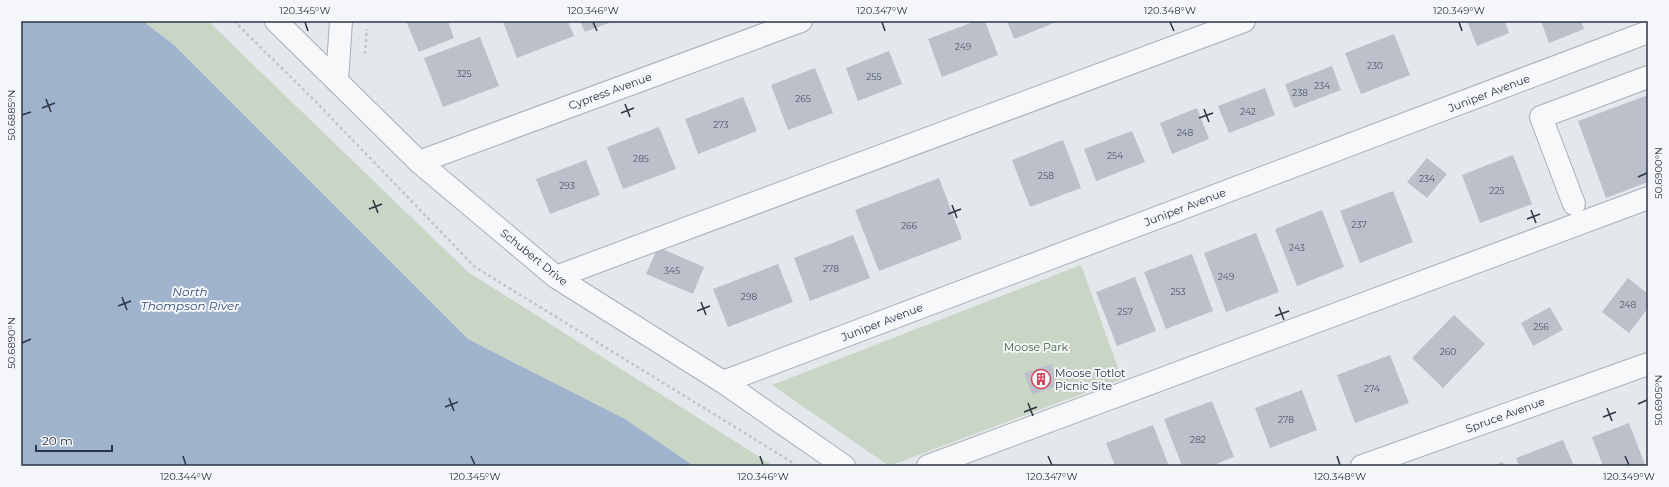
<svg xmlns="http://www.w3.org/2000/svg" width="1669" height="487" viewBox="0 0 1669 487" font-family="Montserrat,sans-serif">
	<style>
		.green { fill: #c9d6c5 }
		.water { fill: #9fb4cc }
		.building { fill: #bbc0ca }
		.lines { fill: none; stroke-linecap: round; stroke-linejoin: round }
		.minor-casing { stroke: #a9aeb7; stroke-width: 24 }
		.path { stroke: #c2c5cb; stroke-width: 2.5; stroke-dasharray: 3 3; stroke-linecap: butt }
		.minor { stroke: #f7f8fa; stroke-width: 22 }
		.ticks { fill: none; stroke: #2b3445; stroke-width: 1.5 }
		.labels { text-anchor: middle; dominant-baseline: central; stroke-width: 4; stroke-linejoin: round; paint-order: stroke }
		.number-label { font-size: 9px; fill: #4f5766 }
		.street-label { font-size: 11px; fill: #2b3445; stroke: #f4f6f9 }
		.park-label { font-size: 11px; fill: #3f6138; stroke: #f4f6f9 }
		.poi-label { font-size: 11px; fill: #2b3445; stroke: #f4f6f9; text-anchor: start }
		.water-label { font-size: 12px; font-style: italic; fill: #34527a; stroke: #f4f6f9 }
		.neatline { fill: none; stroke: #2b3445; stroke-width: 1.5 }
		.ticks-label { font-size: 10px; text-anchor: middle; fill: #2b3445 }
	</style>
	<rect width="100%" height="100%" fill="#e4e7ec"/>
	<!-- green -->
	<g class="green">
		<path d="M143 21H208L468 272 774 466H694L625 419 468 339 174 45Z"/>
		<path d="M1081 265 1122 379 889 466 772 385Z"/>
	</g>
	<!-- water -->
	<path class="water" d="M21 21H143L174 45 468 339 625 419 694 466H21Z"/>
	<!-- building -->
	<g class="building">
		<path d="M406 21H448L454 38 419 52Z"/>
		<path d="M505 21H568L574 36 517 58 503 22Z"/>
		<path d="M580 21H614L585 32Z"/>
		<path d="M976 21H985L998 55 942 77 928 39Z"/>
		<path d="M1007 21H1059L1014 39Z"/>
		<path d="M1467 21H1505L1509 33 1477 46Z"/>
		<path d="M1541 21H1581L1584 29 1549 43Z"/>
		<path d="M1394 34 1410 75 1361 94 1345 53Z"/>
		<path d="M480 37 499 86 443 107 424 58Z"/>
		<path d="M889 51 902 84 858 101 846 68Z"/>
		<path d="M1332 66 1341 90 1294 108 1285 84Z"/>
		<path d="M815 68 833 113 788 130 771 85Z"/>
		<path d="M1265 88 1275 115 1229 133 1218 106Z"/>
		<path d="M1648 95V182L1606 198 1578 121Z"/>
		<path d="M743 97 757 131 698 154 685 119Z"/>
		<path d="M1197 108 1209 139 1172 154 1160 123Z"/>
		<path d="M659 127 676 169 623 189 607 147Z"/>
		<path d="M1132 131 1145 162 1096 181 1084 149Z"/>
		<path d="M1063 140 1081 188 1030 207 1012 160Z"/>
		<path d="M1513 155 1532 204 1480 223 1462 175Z"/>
		<path d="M1427 158 1447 174 1427 198 1407 182Z"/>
		<path d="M586 160 600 195 550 214 536 179Z"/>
		<path d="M939 178 962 239 879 271 855 210Z"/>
		<path d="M1393 191 1413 242 1360 263 1340 211Z"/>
		<path d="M1322 210 1344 267 1297 286 1275 229Z"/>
		<path d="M1256 233 1279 292 1226 312 1204 253Z"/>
		<path d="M853 235 870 278 810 301 794 258Z"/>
		<path d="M658 247 704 267 693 294 646 274Z"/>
		<path d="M1192 254 1213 311 1166 329 1144 272Z"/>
		<path d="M778 264 793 302 728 327 713 289Z"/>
		<path d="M1135 277 1156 331 1117 346 1096 292Z"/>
		<path d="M1628 278 1648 294V308L1629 333 1602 312Z"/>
		<path d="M1550 307 1563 330 1533 346 1521 323Z"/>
		<path d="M1454 315 1485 344 1443 388 1412 358Z"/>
		<path d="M1390 355 1409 403 1355 423 1337 375Z"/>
		<path d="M1051 364 1059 385 1032 395 1024 373Z"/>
		<path d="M1302 390 1317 430 1270 448 1255 408Z"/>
		<path d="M1212 401 1234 457 1211 466H1182L1164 419Z"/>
		<path d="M1629 423 1645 465 1603 466 1592 437Z"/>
		<path d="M1153 425 1169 466H1115L1106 443Z"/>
		<path d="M1563 440 1574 466H1519L1516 458Z"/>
		<path d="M1503 462 1504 466H1493Z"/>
	</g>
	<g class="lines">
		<!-- minor casing -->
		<g class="minor-casing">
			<g id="minor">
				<path d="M276 21 419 162 556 277 723 382 844 466"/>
				<path d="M337 81 341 21"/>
				<path d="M419 162 801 21"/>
				<path d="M1574 204 1541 117 1648 77"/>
				<path d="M556 277 1244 21"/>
				<path d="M723 382 1648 32"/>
				<path d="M928 466 1648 198"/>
				<path d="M1362 466 1648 364"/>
			</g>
		</g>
		<!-- path -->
		<g class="path">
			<path d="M234 21 317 103 475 267 795 464"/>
			<path d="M365 54 367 29"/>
		</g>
		<!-- minor -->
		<use href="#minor" class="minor"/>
	</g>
	<!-- ticks -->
	<path class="ticks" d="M305 22 308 31M593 22 597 31M882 22 885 31M1170 22 1174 31M1459 22 1462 31M46 99 51 112M625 104 630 117M42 108 55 103M1204 109 1209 122M621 113 634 108M22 115 31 112M1199 118 1213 113M1638 177 1647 173M373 200 378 213M952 205 957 218M369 209 382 204M1531 210 1536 223M948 214 961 209M1527 219 1540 214M122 297 127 310M701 302 706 315M118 306 131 301M1279 307 1284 320M697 311 710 306M1275 316 1289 311M22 343 31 339M449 398 454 411M1028 403 1033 416M1638 404 1647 400M445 407 458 402M1607 408 1612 421M1024 412 1037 407M1603 417 1616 412M183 456 186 465M471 456 475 465M760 456 763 465M1048 456 1052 465M1337 456 1340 465M1625 456 1629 465"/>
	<!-- icons -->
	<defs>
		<g id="building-ring" transform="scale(1)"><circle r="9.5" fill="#f4f6f9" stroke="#d1495b" stroke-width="1.5"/><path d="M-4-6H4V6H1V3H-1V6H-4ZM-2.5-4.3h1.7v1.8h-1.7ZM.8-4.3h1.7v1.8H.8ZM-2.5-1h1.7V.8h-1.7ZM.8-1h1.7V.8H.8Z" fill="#d1495b"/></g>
	</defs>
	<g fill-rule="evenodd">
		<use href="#building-ring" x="1041" y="379"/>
	</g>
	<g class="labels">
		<!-- number labels -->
		<g class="number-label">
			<text x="963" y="46">249</text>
			<text x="1375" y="65">230</text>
			<text x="464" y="73">325</text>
			<text x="874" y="76">255</text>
			<text x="1322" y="85">234</text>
			<text x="1300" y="92">238</text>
			<text x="803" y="98">265</text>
			<text x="1248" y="111">242</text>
			<text x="721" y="124">273</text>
			<text x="1185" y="132">248</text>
			<text x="1115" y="155">254</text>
			<text x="641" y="158">285</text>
			<text x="1046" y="175">258</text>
			<text x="1427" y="178">234</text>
			<text x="567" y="185">293</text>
			<text x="1497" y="190">225</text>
			<text x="1359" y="224">237</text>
			<text x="909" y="225">266</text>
			<text x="1297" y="247">243</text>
			<text x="831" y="268">278</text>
			<text x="672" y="270">345</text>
			<text x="1226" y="276">249</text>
			<text x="1178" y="291">253</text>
			<text x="749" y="296">298</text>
			<text x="1628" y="304">248</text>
			<text x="1125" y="311">257</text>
			<text x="1541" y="326">256</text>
			<text x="1448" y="351">260</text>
			<text x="1372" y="388">274</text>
			<text x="1286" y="419">278</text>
			<text x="1198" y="439">282</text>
		</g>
		<!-- street labels -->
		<g class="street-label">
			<text transform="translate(610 91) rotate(-20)">Cypress Avenue</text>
			<text transform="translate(1489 93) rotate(-21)">Juniper Avenue</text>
			<text transform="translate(1185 207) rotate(-21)">Juniper Avenue</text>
			<text transform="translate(534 257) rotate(39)">Schubert Drive</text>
			<text transform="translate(882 322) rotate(-21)">Juniper Avenue</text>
			<text transform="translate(1505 415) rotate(-20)">Spruce Avenue</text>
		</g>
		<!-- park labels -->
		<g class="park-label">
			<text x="1036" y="347">Moose Park</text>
		</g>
		<!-- poi labels -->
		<g class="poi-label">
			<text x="1055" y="373">Moose Totlot<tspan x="1055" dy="13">Picnic Site</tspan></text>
		</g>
		<!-- water labels -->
		<g class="water-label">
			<text x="190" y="291">North<tspan x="190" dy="14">Thompson River</tspan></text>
		</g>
	</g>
	<!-- border -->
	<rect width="1669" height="487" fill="none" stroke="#f4f6f9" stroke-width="44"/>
	<!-- scale -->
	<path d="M36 445v6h76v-6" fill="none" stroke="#2b3445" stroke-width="2"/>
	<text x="42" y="445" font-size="12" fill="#2b3445" stroke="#f4f6f9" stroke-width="3" paint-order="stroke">20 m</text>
	<rect x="22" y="22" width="1625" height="443" class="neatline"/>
	<g class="ticks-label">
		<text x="305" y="14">120.345°W</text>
		<text x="593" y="14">120.346°W</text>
		<text x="882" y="14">120.347°W</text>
		<text x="1170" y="14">120.348°W</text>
		<text x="1459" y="14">120.349°W</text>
		<text transform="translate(11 115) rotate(-90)" y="4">50.6885°N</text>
		<text transform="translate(1658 173) rotate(-90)" y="4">50.6900°N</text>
		<text transform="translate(11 343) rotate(-90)" y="4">50.6890°N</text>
		<text transform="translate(1658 400) rotate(-90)" y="4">50.6905°N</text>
		<text x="186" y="480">120.344°W</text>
		<text x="475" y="480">120.345°W</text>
		<text x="763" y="480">120.346°W</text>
		<text x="1052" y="480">120.347°W</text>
		<text x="1340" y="480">120.348°W</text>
		<text x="1629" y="480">120.349°W</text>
	</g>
</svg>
